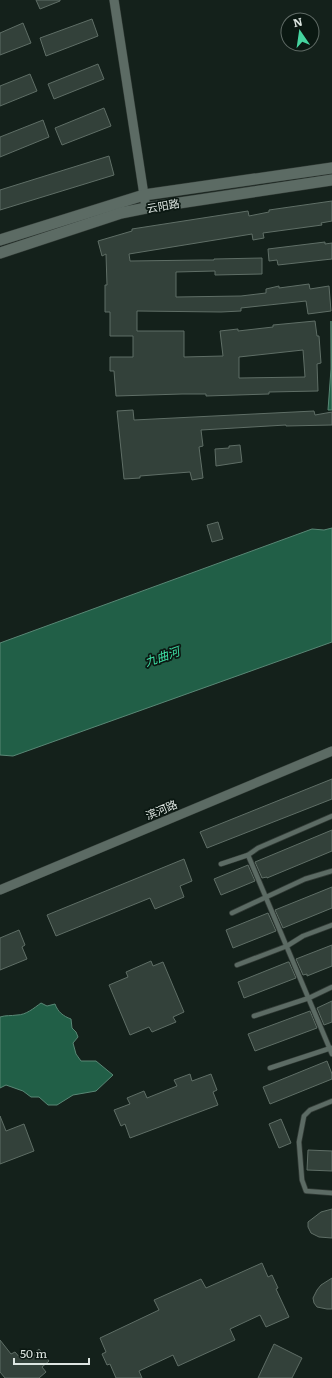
<svg xmlns="http://www.w3.org/2000/svg" width="332" height="1378" viewBox="0 0 332 1378" font-family="Literata,'Noto Sans SC',serif">
	<style>
		.water { fill: #215f47; stroke: #598775 }
		.building { fill: #33413a; stroke: #5f6e66; fill-rule: evenodd }
		.lines { fill: none; stroke-linecap: round; stroke-linejoin: round }
		.service-casing { stroke: #323b36; stroke-width: 6 }
		.minor-casing { stroke: #323b36; stroke-width: 10 }
		.tertiary-casing { stroke: #323b36; stroke-width: 12 }
		.service { stroke: #5c6b64; stroke-width: 4.5 }
		.minor { stroke: #5c6b64; stroke-width: 9 }
		.tertiary { stroke: #5c6b64; stroke-width: 11 }
		.labels { text-anchor: middle; dominant-baseline: central; stroke-width: 3.5; stroke-linejoin: round; paint-order: stroke }
		.street-label { font-size: 11px; fill: #dde5e1; stroke: #0b1812 }
		.water-label { font-size: 12px; font-style: italic; fill: #3fe2a7; stroke: #0b1812 }
	</style>
	<rect width="100%" height="100%" fill="#14211b"/>
	<!-- water -->
	<g class="water">
		<path d="M331 321 332 410H328L331 369Z"/>
		<path d="M332 528V642L13 756 0 755V643L312 529 324 530Z"/>
		<path d="M41 1003 47 1006 55 1004C58 1012 63 1016 71 1019L72 1028 76 1032 78 1037 73 1043 76 1054 81 1061H96L113 1075 96 1091 73 1095 57 1105H48L39 1097H31L23 1091 6 1085 0 1088V1017C6 1015 11 1016 17 1015 26 1015 34 1008 41 1003Z"/>
	</g>
	<!-- building -->
	<g class="building">
		<path d="M36 0H60V1L40 9Z"/>
		<path d="M92 19 98 36 46 56 40 38Z"/>
		<path d="M23 23 31 43 0 55V33Z"/>
		<path d="M98 64 104 79 54 99 48 84Z"/>
		<path d="M30 74 37 91 0 106V86Z"/>
		<path d="M104 108 111 126 62 145 55 128Z"/>
		<path d="M43 120 49 137 0 157V137Z"/>
		<path d="M109 156 114 175 0 210V190Z"/>
		<path d="M332 201V221L321 223 322 225 263 233 264 238 253 240 252 234 129 254 130 261 202 260H214V259L262 258V274L215 275V271L176 272V297L241 296 266 293V289L279 286V288L309 284 310 289 329 286 331 311 308 314 306 301 241 308V311L221 312 137 311V331H184V357L223 356 220 331 238 329V331L273 327V325L315 321 317 336H319L321 363 317 364 318 391 269 392V394L206 396V394H182L116 396 114 371H110V357H133V336H110V312H105V285H107L106 254 102 256 98 241 132 231V229L248 211 249 216 269 212V210ZM303 350 305 377 239 378V357Z"/>
		<path d="M325 242V244L332 243V259L278 265 277 260 269 261 268 249Z"/>
		<path d="M133 410 134 420 314 411 315 415 332 412V425L286 426V425L201 430 203 446 199 447 203 478 192 480 190 472 140 476V478L124 479 117 411Z"/>
		<path d="M240 445 242 462 216 466 215 449 229 448V446Z"/>
		<path d="M218 522 223 539 212 542 207 525Z"/>
		<path d="M332 779V799L207 848 200 832Z"/>
		<path d="M332 830V851L267 878V877L262 878 255 862Z"/>
		<path d="M184 859 192 881 180 886 184 897 155 909 150 898 56 936 47 915Z"/>
		<path d="M248 865 255 881 221 895 214 879Z"/>
		<path d="M332 887V908L283 928 275 910Z"/>
		<path d="M268 913 276 931 233 948 226 930Z"/>
		<path d="M19 930 25 945 22 947 27 959 0 970V938Z"/>
		<path d="M332 945V966L307 976V974L303 975 296 959Z"/>
		<path d="M151 961 153 966 163 962 184 1012 173 1017 176 1022 152 1032 149 1027 130 1035 109 985 128 977 126 972Z"/>
		<path d="M288 962H289L296 978 244 998 238 982Z"/>
		<path d="M332 1001V1022L324 1025 317 1008Z"/>
		<path d="M310 1011 317 1028 255 1051 248 1034Z"/>
		<path d="M327 1061 332 1074V1079L270 1104 263 1087Z"/>
		<path d="M190 1074 192 1081 211 1074 217 1090 213 1092 218 1105 130 1138 125 1124 121 1126 114 1110 130 1104 127 1098 144 1091 147 1098 177 1086 174 1080Z"/>
		<path d="M0 1116 6 1131 24 1124 34 1151 0 1164Z"/>
		<path d="M281 1119 291 1143 279 1148 269 1124Z"/>
		<path d="M308 1150 332 1151V1171L307 1170Z"/>
		<path d="M332 1209V1238L319 1237 311 1233 308 1227V1222L321 1212Z"/>
		<path d="M262 1263 268 1277 272 1275 278 1288 276 1289 289 1317 266 1327 260 1315 230 1329 235 1340 178 1366 173 1355 139 1371 142 1378H116L110 1364 107 1365 102 1354 106 1352 100 1338 159 1310 154 1300 201 1279 206 1288Z"/>
		<path d="M332 1278V1309H327L317 1307 314 1303 313 1298 317 1290 321 1285Z"/>
		<path d="M0 1340 11 1354 15 1352 21 1359 30 1352 32 1355 39 1349 49 1361 42 1367 46 1372 39 1378H5L0 1372Z"/>
		<path d="M274 1344 302 1358 292 1378H258Z"/>
	</g>
	<g class="lines">
		<!-- service casing -->
		<g class="service-casing">
			<g id="service">
				<path d="M248 855 332 1054"/>
				<path d="M221 864 248 855 258 848 332 816"/>
				<path d="M232 913 305 879 332 871"/>
				<path d="M237 965 287 946 303 936 332 925"/>
				<path d="M254 1016 309 998 332 987"/>
				<path d="M270 1068 331 1048"/>
				<path d="M332 1101 310 1110 304 1116 299 1142 302 1180 306 1191 332 1193"/>
			</g>
		</g>
		<!-- minor casing -->
		<g class="minor-casing">
			<g id="minor">
				<path d="M114 0 146 208"/>
				<path d="M0 890 332 751"/>
			</g>
		</g>
		<!-- tertiary casing -->
		<g class="tertiary-casing">
			<g id="tertiary">
				<path d="M0 240 144 195 332 168"/>
				<path d="M0 253 121 213 146 208 332 180"/>
			</g>
		</g>
		<!-- service -->
		<use href="#service" class="service"/>
		<!-- minor -->
		<use href="#minor" class="minor"/>
		<!-- tertiary -->
		<use href="#tertiary" class="tertiary"/>
	</g>
	<g class="labels">
		<!-- street labels -->
		<g class="street-label">
			<text transform="translate(163 205) rotate(-10)">云阳路</text>
			<text transform="translate(161 809) rotate(-23)">滨河路</text>
		</g>
		<!-- water labels -->
		<g class="water-label">
			<text transform="translate(162 656) rotate(-19)">九曲河</text>
		</g>
	</g>
	<!-- north arrow -->
	<g transform="translate(300 32) rotate(347)"><circle r="19" fill="#0b1812" stroke="#5f6a65"/>
	<path d="M0-3L7 15L0 10L-7 15Z" fill="#45d49f"/>
	<text y="-6" font-size="11" font-weight="bold" text-anchor="middle" fill="#dde5e1">N</text>
	</g>
	<!-- scale -->
	<path d="M14 1358v6h75v-6" fill="none" stroke="#dde5e1" stroke-width="2"/>
	<text x="20" y="1358" font-size="12" fill="#dde5e1" stroke="#0b1812" stroke-width="3" paint-order="stroke">50 m</text>
</svg>
